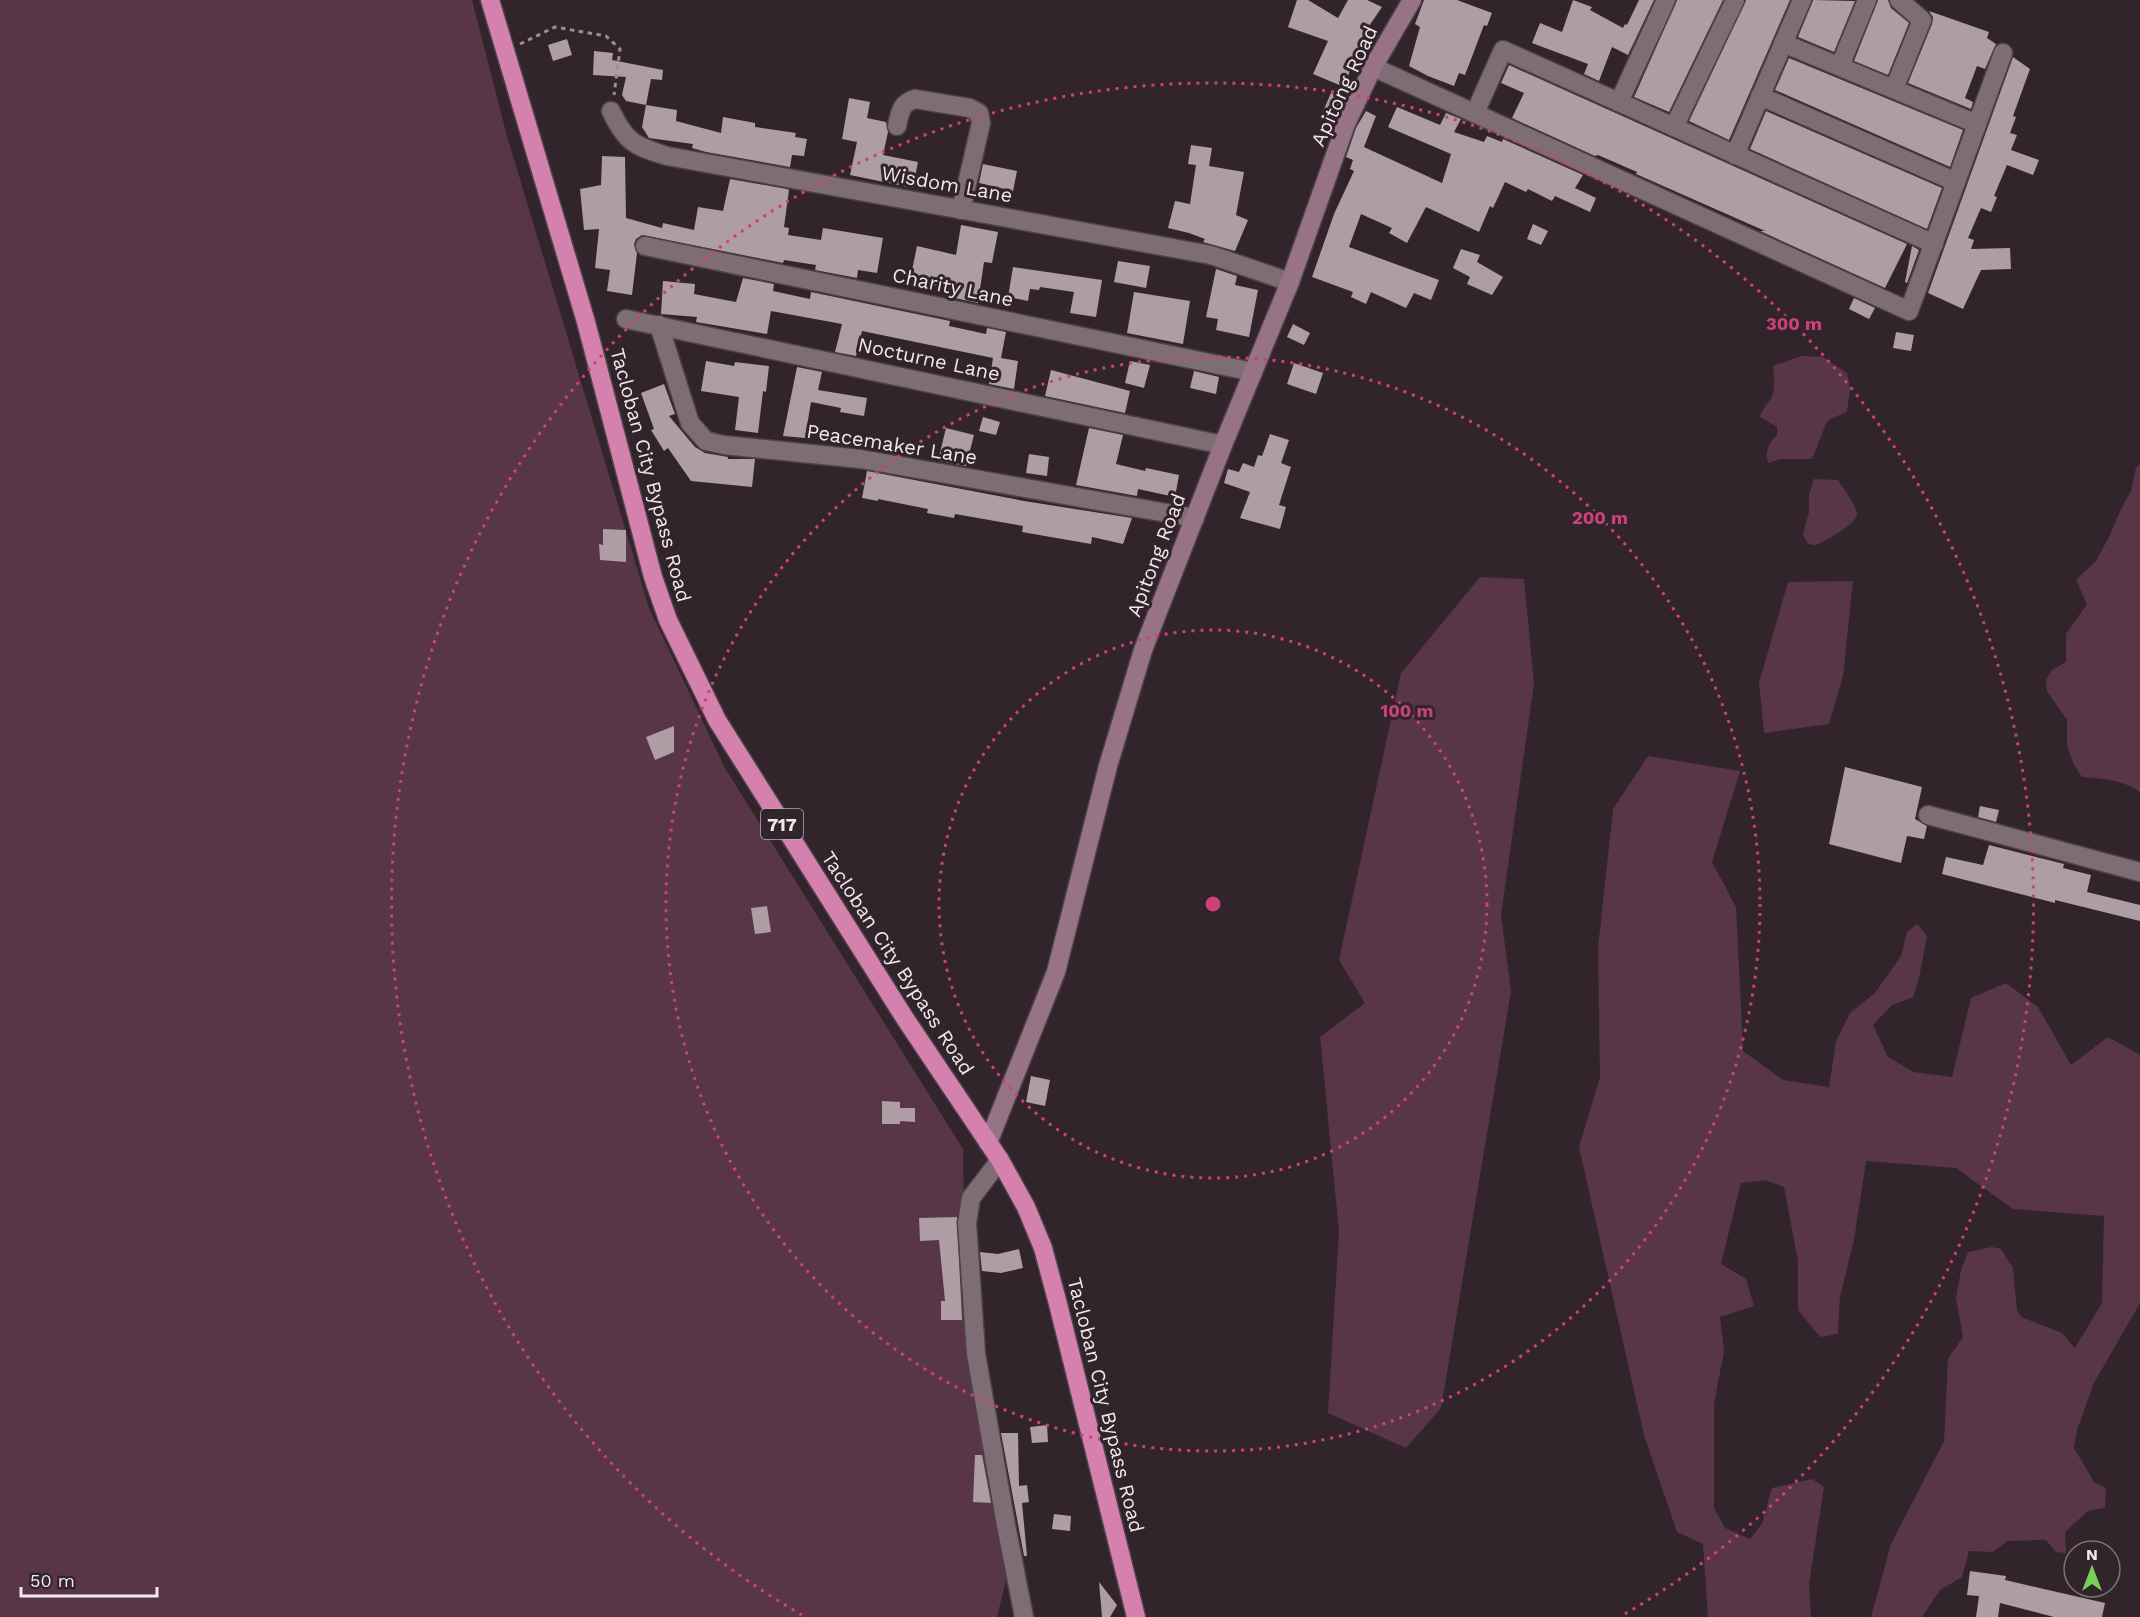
<svg xmlns="http://www.w3.org/2000/svg" width="2140" height="1617" viewBox="0 0 2140 1617" font-family="'Work Sans',sans-serif">
	<style>
		.green { fill: #583647 }
		.building { fill: #ae9da5 }
		.lines { fill: none; stroke-linecap: round; stroke-linejoin: round }
		.street-casing { stroke: #4d4247; stroke-width: 21 }
		.secondary-casing { stroke: #4d4247; stroke-width: 21 }
		.highway-casing { stroke: #4d4247; stroke-width: 21 }
		.path { stroke: #998e93; stroke-width: 3; stroke-dasharray: 4.5 4.5; stroke-linecap: butt }
		.street { stroke: #7e6d75; stroke-width: 18 }
		.secondary { stroke: #987386; stroke-width: 18 }
		.highway { stroke: #d581ad; stroke-width: 18 }
		.ring { fill: none; stroke: #cb4278; stroke-width: 3; stroke-dasharray: 3 6 }
		.labels { text-anchor: middle; dominant-baseline: central; stroke-width: 6; stroke-linejoin: round; paint-order: stroke }
		.shield { fill: #32242b; stroke: #b8adb2; stroke-width: 1.5 }
		.shield-label { font-size: 18px; font-weight: bold; fill: #f1e8ec }
		.street-label { font-size: 20px; fill: #f1e8ec; stroke: #32242b }
		.centre { fill: #cb4278; stroke: #32242b; stroke-width: 3 }
		.ring-label { font-size: 18px; text-anchor: middle; font-weight: bold; fill: #cb4278; stroke: #32242b; stroke-width: 6; stroke-linejoin: round; paint-order: stroke }
	</style>
	<rect width="100%" height="100%" fill="#32242b"/>
	<!-- green -->
	<g class="green">
		<path d="M0 0H472L507 136 649 608 725 768 963 1149 966 1339 1006 1580 997 1617H0Z"/>
		<path d="M1801 356 1823 357 1847 373 1850 389 1847 412C1841 415 1833 417 1828 421 1825 424 1816 451 1812 459H1781L1768 463C1765 451 1769 443 1777 435V427L1760 417C1762 409 1765 407 1770 400 1776 391 1774 377 1773 366Z"/>
		<path d="M2140 464V792C2122 779 2103 779 2082 777L2074 765 2067 745V720L2047 691 2046 680 2052 670 2066 662V634L2087 604 2076 580 2096 561 2109 537 2122 507 2131 491 2136 468Z"/>
		<path d="M1814 479 1838 480C1843 488 1857 506 1857 514 1858 523 1825 541 1816 545L1808 544 1803 534 1809 512V495Z"/>
		<path d="M1480 577 1524 579 1534 684 1501 915 1511 991 1441 1408 1406 1448 1328 1413 1339 1231 1320 1037 1365 1003 1339 960 1401 673Z"/>
		<path d="M1853 581 1843 676 1829 724 1764 733 1759 683 1788 582Z"/>
		<path d="M1648 756 1740 771 1712 862 1736 907 1743 1051 1783 1080 1829 1087 1836 1041 1850 1013 1875 993 1901 956 1907 932 1917 924 1927 936 1919 978 1913 997 1892 1005 1873 1025 1888 1057 1914 1072 1952 1077 1971 998 2006 983 2038 1007 2071 1065 2108 1037 2140 1055V1303L2094 1383 2077 1430 2074 1448 2094 1482 2106 1488 2105 1508 2088 1511 2065 1532 2066 1553 2056 1552 2046 1540 2008 1541 1993 1552 1969 1551 1962 1577 1940 1590 1922 1617H1871L1891 1544 1944 1441 1948 1359 1963 1337 1956 1298 1961 1270 1968 1252 1992 1247 2001 1249 2013 1268 2017 1310 2021 1317 2062 1333 2075 1348 2102 1303 2104 1216 2013 1209 1956 1168 1866 1161 1854 1240 1840 1297 1838 1334 1820 1337 1798 1310V1261L1784 1187 1765 1180 1741 1183 1721 1264 1746 1279 1754 1306 1720 1317 1724 1351 1714 1404V1508L1725 1528 1750 1539 1762 1524 1772 1488 1812 1479 1824 1487 1809 1584 1811 1617H1708L1703 1544 1677 1532 1644 1435 1579 1147 1600 1077 1598 948 1613 809Z"/>
	</g>
	<!-- building -->
	<g class="building">
		<path d="M1297 0H1308L1338 18 1348 0H1367L1382 7 1363 35 1344 87 1313 74 1328 41 1288 27Z"/>
		<path d="M1424 0H1457L1492 13 1487 26 1484 25 1465 75 1459 73 1454 86 1428 76 1409 66 1420 27 1415 24Z"/>
		<path d="M1573 0 1592 7 1590 10 1623 28 1625 24 1627 25 1639 0H1654L1628 55 1612 47 1599 81 1584 74 1588 64 1532 43 1540 23 1562 32Z"/>
		<path d="M1677 0H1723L1669 112 1634 97Z"/>
		<path d="M1746 0H1790L1729 140 1689 121Z"/>
		<path d="M1813 0 1855 1 1834 52 1798 37Z"/>
		<path d="M1878 0H1888L1891 8 1909 23 1888 75 1854 61Z"/>
		<path d="M1929 11 1989 32 1987 38 1996 44 1985 69 1977 66 1965 98 1973 102 1971 109 1908 83 1932 24 1933 17Z"/>
		<path d="M567 39 572 55 553 61 548 45Z"/>
		<path d="M594 51 613 53 612 60 663 70 662 80 651 79 646 105 626 101 622 95 626 77 593 75Z"/>
		<path d="M2013 57 2030 69 2013 116 2016 117 2010 133 2017 135 2011 150 2039 160 2033 175 2007 165 1994 196 1997 197 1991 212 1981 208 1968 238 1974 240 1971 249 2010 248 2011 269 1981 270 1963 309 1928 293Z"/>
		<path d="M1789 58 1963 130 1950 167 1775 90Z"/>
		<path d="M1509 65 1907 244 1885 288 1760 231H1765L1636 174 1637 172 1598 155 1595 156 1512 118 1524 93 1501 83Z"/>
		<path d="M1331 93 1345 99 1334 124 1320 118Z"/>
		<path d="M849 98 870 102 867 118 886 122 888 132 883 155 918 162 913 188 850 175 857 142 842 139Z"/>
		<path d="M646 105 677 110 676 121 721 133 723 117 755 123V127L796 133 795 137 807 139 804 156 792 155 790 167 706 152 692 148 693 144 649 138 642 127Z"/>
		<path d="M1397 107 1440 125 1446 113 1461 119 1454 132 1484 142 1487 136 1502 142 1503 139 1583 175 1575 188 1596 198 1590 212 1555 196 1552 201 1528 189 1526 192 1505 182 1493 208 1490 206 1479 232 1426 207 1407 243 1389 233 1392 228 1361 214 1349 247 1439 280 1431 300 1414 293 1406 308 1371 292 1366 304 1351 297 1353 292 1312 277 1334 214 1354 171 1350 169 1353 160 1346 157 1356 128 1366 111 1376 116 1364 147 1442 183 1451 154 1388 127Z"/>
		<path d="M1766 111 1942 188 1927 229 1750 149Z"/>
		<path d="M1191 145 1212 148 1209 166 1244 172 1236 215 1248 220 1235 251 1203 242 1205 239 1189 233 1168 228 1175 201 1190 204 1196 165 1188 164Z"/>
		<path d="M602 156 625 157 626 218 662 228 663 223 694 230 698 207 723 211 730 179 787 189 789 190 784 227 789 228 788 235 821 240 823 228 883 238 877 273 858 270 857 278 815 270 816 265 784 260 783 263 642 235 636 239 634 244 637 253 632 295 607 291 610 270 595 268 599 229 584 230 580 189 601 185Z"/>
		<path d="M983 164 1017 171 1013 191 979 183Z"/>
		<path d="M1533 224 1548 231 1541 245 1527 239Z"/>
		<path d="M961 225 998 232 992 263 984 262 978 303 945 296 946 288 910 280 917 246 956 255Z"/>
		<path d="M1912 246 1919 250 1907 283 1905 282Z"/>
		<path d="M1461 249 1480 255 1477 262 1503 277 1492 295 1467 284 1470 277 1453 268Z"/>
		<path d="M1118 261 1150 266 1146 288 1114 282Z"/>
		<path d="M1013 267 1102 280 1096 317 1070 313 1074 292 1040 287 1039 290 1030 289 1028 301 1008 297Z"/>
		<path d="M1216 269 1237 276 1235 285 1258 290 1249 337 1216 330 1218 319 1206 317Z"/>
		<path d="M743 278 774 284 773 291 810 299 811 292 950 321 949 326 986 334 987 328 1006 332 1001 358 1018 361 1014 389 989 384 993 358 862 331 856 356 835 352 842 324 771 311 767 334 696 322 697 317 661 314 663 281 695 284 694 294 736 302Z"/>
		<path d="M1134 292 1190 301 1183 344 1127 333Z"/>
		<path d="M1854 298 1875 308 1869 319 1849 309Z"/>
		<path d="M1293 324 1310 333 1304 345 1287 337Z"/>
		<path d="M1896 332 1914 335 1911 351 1893 348Z"/>
		<path d="M706 361 734 366 735 362 769 366 766 392 763 391 758 433 735 430 739 397 701 391Z"/>
		<path d="M1130 361 1150 365 1144 388 1125 383Z"/>
		<path d="M1294 363 1323 373 1316 394 1287 384Z"/>
		<path d="M797 367 822 372 818 390 867 398 864 416 840 412 841 408 811 402 805 438 783 436Z"/>
		<path d="M1051 370 1130 391 1125 413 1045 396Z"/>
		<path d="M1194 371 1219 377 1216 394 1190 388Z"/>
		<path d="M664 384 675 414 669 416 695 447 705 453 728 457V459H755L752 487 691 481 668 448 664 451 651 430 654 429 641 393Z"/>
		<path d="M983 417 1000 422 996 435 979 431Z"/>
		<path d="M946 428 974 435 966 466 938 461Z"/>
		<path d="M1089 428 1123 435 1116 464 1145 471 1146 468 1179 475 1175 497 1138 489 1137 496 1076 485Z"/>
		<path d="M1270 434 1289 440 1281 463 1291 467 1279 505 1286 507 1280 529 1240 518 1250 492 1224 483 1228 469 1239 472 1243 463 1254 467 1258 455 1262 456Z"/>
		<path d="M1029 454 1049 457 1047 476 1026 473Z"/>
		<path d="M867 471 1024 501 1132 518 1123 544 1092 537 1091 544 1022 532 1023 526 955 514 954 518 927 513 928 509 878 499V501L862 498Z"/>
		<path d="M603 529 626 530V562L600 560 599 544 603 545Z"/>
		<path d="M674 726V752L655 760 646 737Z"/>
		<path d="M1845 767 1922 787 1915 819 1927 826 1924 839 1907 836 1901 863 1829 844Z"/>
		<path d="M1980 806 1999 810 1996 822 1978 817Z"/>
		<path d="M1989 845 2064 864 2063 868 2091 875 2087 892 2140 905V921L2055 900V903L1942 874 1946 857 1983 865Z"/>
		<path d="M767 906 771 932 755 934 751 908Z"/>
		<path d="M1031 1076 1050 1080 1045 1106 1026 1102Z"/>
		<path d="M882 1101 900 1102V1108H915V1122L900 1121V1124H882Z"/>
		<path d="M957 1217 962 1320H941V1301H945L939 1240 920 1241 919 1218Z"/>
		<path d="M1019 1249 1023 1268 1001 1273 982 1271 980 1252 998 1254Z"/>
		<path d="M1047 1425 1048 1442 1032 1443 1030 1427Z"/>
		<path d="M1001 1433H1018L1019 1486 1027 1485 1029 1502 1022 1503 1027 1556H1024Z"/>
		<path d="M975 1455H982L991 1503 973 1502Z"/>
		<path d="M1054 1514 1071 1516 1070 1531 1052 1529Z"/>
		<path d="M1970 1571 2006 1576 2005 1580 2105 1603 2102 1617H2054L2000 1603 1998 1617H1976L1979 1596 1967 1595Z"/>
		<path d="M1099 1582 1117 1605 1110 1617H1102Z"/>
	</g>
	<g class="lines">
		<!-- street casing -->
		<g class="street-casing">
			<g id="street">
				<path d="M1783 43 1977 124"/>
				<path d="M1840 66 1867 0"/>
				<path d="M1373 67 1909 311 2003 53"/>
				<path d="M1894 89 1922 20 1899 0"/>
				<path d="M1760 96 1956 182"/>
				<path d="M1619 102 1666 0"/>
				<path d="M611 111C626 143 635 146 667 156L1211 255 1290 282"/>
				<path d="M1475 113 1503 50 1934 244"/>
				<path d="M897 126C900 112 901 103 915 99L970 108 979 113 981 123 961 210"/>
				<path d="M1674 127 1735 0"/>
				<path d="M1735 155 1802 0"/>
				<path d="M645 246 1253 372"/>
				<path d="M626 319 1223 445"/>
				<path d="M659 325 690 423 706 441 724 445 861 459 1195 518"/>
				<path d="M1928 815 2140 872"/>
				<path d="M1000 1160 971 1198 967 1223 976 1354 1006 1525 1024 1617"/>
			</g>
		</g>
		<!-- secondary casing -->
		<g class="secondary-casing">
			<path id="secondary" d="M988 1143 1056 972 1108 766 1143 650 1223 445 1290 282 1346 124 1373 67 1412 0"/>
		</g>
		<!-- highway casing -->
		<g class="highway-casing">
			<path id="highway" d="M490 0 586 322 653 577 668 620 717 720 906 1020 1000 1160 1026 1207 1043 1248 1058 1304 1136 1617"/>
		</g>
		<!-- path -->
		<path class="path" d="M520 44 555 27 606 36 620 49 614 95"/>
		<!-- street -->
		<use href="#street" class="street"/>
		<!-- secondary -->
		<use href="#secondary" class="secondary"/>
		<!-- highway -->
		<use href="#highway" class="highway"/>
	</g>
	<!-- distance rings -->
	<g class="ring">
		<circle cx="1213" cy="904" r="274"/>
		<circle cx="1213" cy="904" r="547"/>
		<path d="M802 1615A821 821 0 1 1 1623 1615"/>
	</g>
	<g class="labels">
		<!-- shield labels -->
		<rect class="shield" x="761" y="809" width="42" height="30" rx="4.5"/>
		<g class="shield-label">
			<text x="782" y="824">717</text>
		</g>
		<!-- street labels -->
		<g class="street-label">
			<text transform="translate(1344 86) rotate(-65)">Apitong Road</text>
			<text transform="translate(947 184) rotate(10)">Wisdom Lane</text>
			<text transform="translate(953 287) rotate(12)">Charity Lane</text>
			<text transform="translate(929 359) rotate(12)">Nocturne Lane</text>
			<text transform="translate(892 444) rotate(9)">Peacemaker Lane</text>
			<text transform="translate(651 475) rotate(75)">Tacloban City Bypass Road</text>
			<text transform="translate(1156 555) rotate(-69)">Apitong Road</text>
			<text transform="translate(898 963) rotate(57)">Tacloban City Bypass Road</text>
			<text transform="translate(1106 1405) rotate(76)">Tacloban City Bypass Road</text>
		</g>
	</g>
	<circle cx="1213" cy="904" r="9" class="centre"/>
	<g class="ring-label">
		<text x="1794" y="330">300 m</text>
		<text x="1600" y="524">200 m</text>
		<text x="1407" y="717">100 m</text>
	</g>
	<!-- north arrow -->
	<g transform="translate(2092 1569)"><circle r="28" fill="#32242b" stroke="#7e7278" stroke-width="1.5"/>
	<path d="M0-4.5L10 22L0 15L-10 22Z" fill="#79d157"/>
	<text y="-9" font-size="16" font-weight="bold" text-anchor="middle" fill="#f1e8ec">N</text>
	</g>
	<!-- scale -->
	<path d="M21 1587v9h136v-9" fill="none" stroke="#f1e8ec" stroke-width="3"/>
	<text x="30" y="1587" font-size="18" fill="#f1e8ec" stroke="#32242b" stroke-width="4.5" paint-order="stroke">50 m</text>
</svg>
